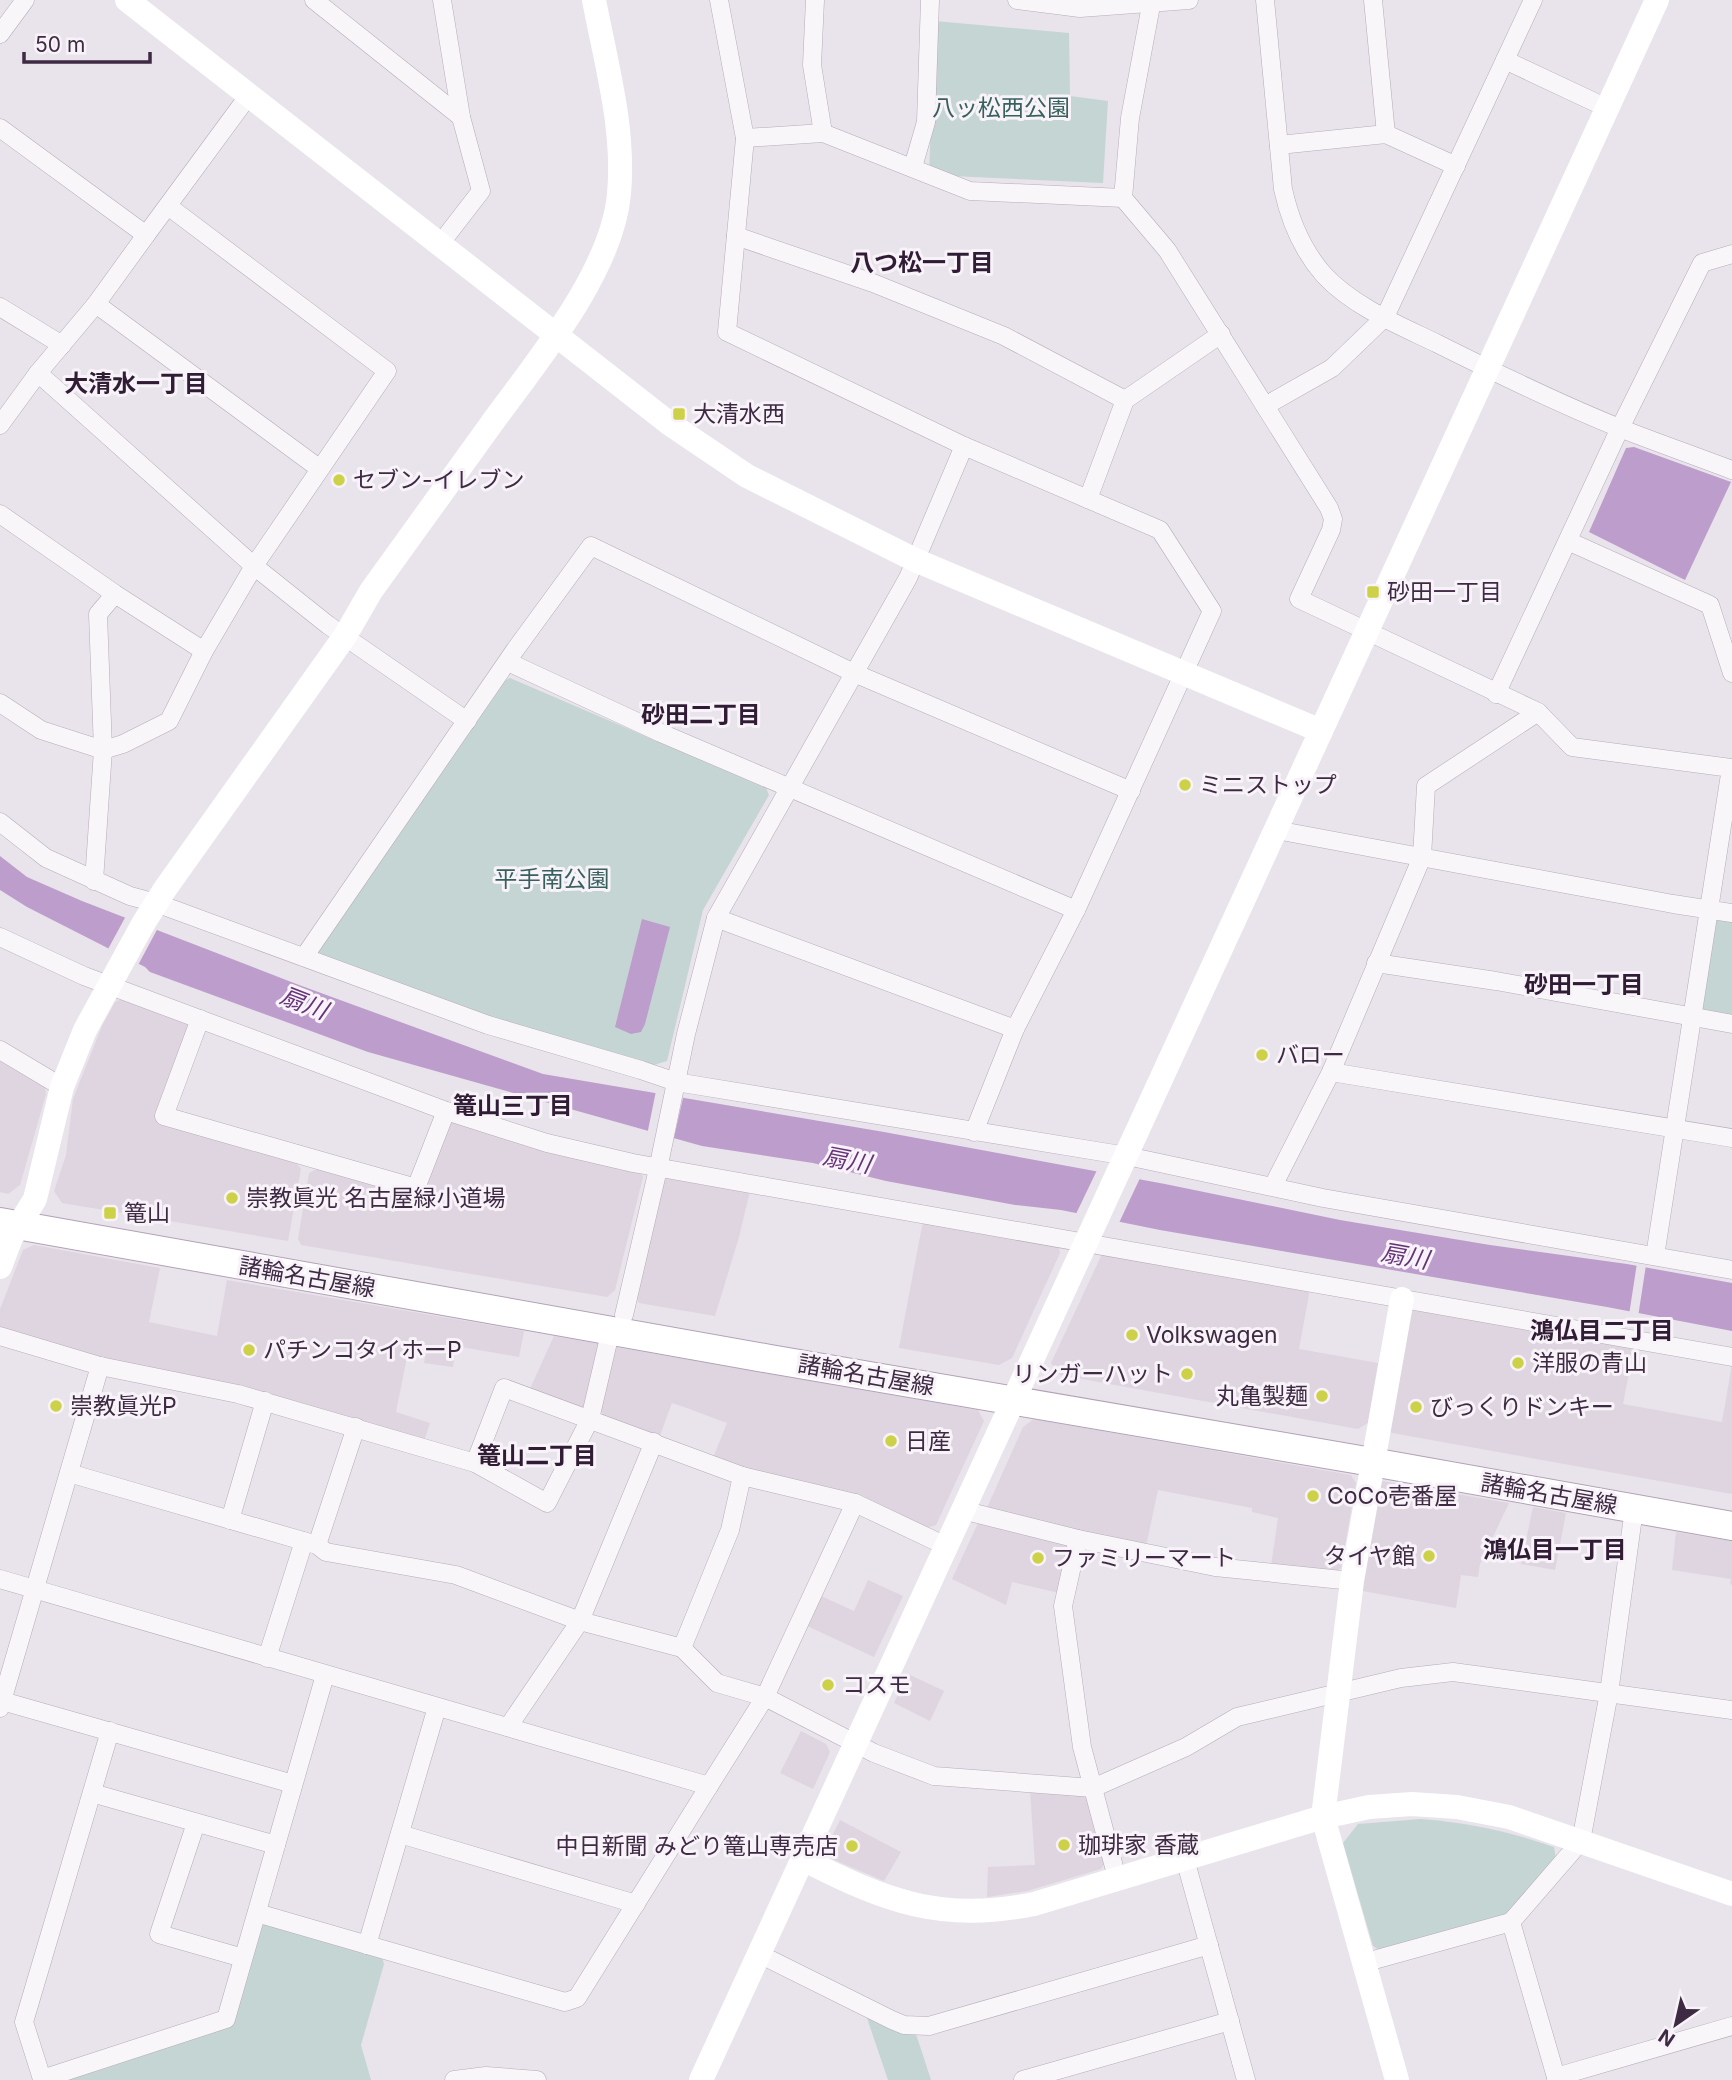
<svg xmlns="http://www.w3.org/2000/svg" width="1732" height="2080" viewBox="0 0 1732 2080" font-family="Inter,'Noto Sans JP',sans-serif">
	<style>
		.built { fill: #ded5e0 }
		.green { fill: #c4d5d4 }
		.water { fill: #bd9dcb }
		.pier { fill: #e9e3eb }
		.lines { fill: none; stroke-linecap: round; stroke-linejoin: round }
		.street-casing { stroke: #b6acb9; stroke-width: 19 }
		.primary-casing { stroke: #b2a2b7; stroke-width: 30 }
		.street { stroke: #f9f6f9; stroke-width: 18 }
		.secondary { stroke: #fff; stroke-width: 24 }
		.primary { stroke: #fff; stroke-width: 28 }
		.poi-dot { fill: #cdd147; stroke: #f7f3f8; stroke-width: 2.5 }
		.labels { text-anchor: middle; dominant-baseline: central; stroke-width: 6; stroke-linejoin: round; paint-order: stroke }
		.park-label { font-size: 23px; fill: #37605f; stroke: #f7f3f8 }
		.poi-label { font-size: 23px; fill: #3f2a44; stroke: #f7f3f8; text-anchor: start }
		.street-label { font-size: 23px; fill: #3f2a44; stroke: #f7f3f8 }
		.neighbourhood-label { font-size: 24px; font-weight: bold; fill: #311c35; stroke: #f7f3f8 }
		.water-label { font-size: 24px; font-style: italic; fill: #663379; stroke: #f7f3f8 }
	</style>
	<rect width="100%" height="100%" fill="#e9e3eb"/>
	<!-- built -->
	<g class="built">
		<path d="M125 998 186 1023 191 1031 158 1121 293 1159 301 1169 288 1241 62 1203 54 1191 66 1155 73 1099 102 1026 115 1002Z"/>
		<path d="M0 1058 45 1087 46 1094 20 1185 8 1194 0 1192Z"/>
		<path d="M451 1121 641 1173 643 1177 615 1290 607 1297 301 1245 298 1239 309 1173 323 1166 419 1193Z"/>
		<path d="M669 1177 750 1191 739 1237 715 1316 639 1303 635 1297 664 1181Z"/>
		<path d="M923 1221 1059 1245 1060 1253 1012 1358 999 1365 899 1348Z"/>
		<path d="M34 1245 160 1268 149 1322 217 1336 227 1280 524 1331 519 1357 456 1346 453 1367 424 1363 426 1350 409 1347 396 1412 430 1423 424 1441 98 1358 0 1330V1309L23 1250Z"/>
		<path d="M1102 1254 1310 1289 1299 1349 1378 1363 1368 1423 1358 1429 1060 1375 1051 1363Z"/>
		<path d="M1414 1310 1634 1346 1623 1404 1722 1422 1732 1364V1494L1392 1433 1386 1428 1404 1317Z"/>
		<path d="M554 1336 600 1344 587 1404 580 1409 529 1391Z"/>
		<path d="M616 1347 978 1410 984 1421 936 1525 926 1528 713 1458 727 1423 684 1407 672 1403 659 1438 605 1419 599 1407 613 1349Z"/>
		<path d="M1034 1419 1351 1475 1356 1483 1341 1568 1335 1573 1271 1566 1278 1518 1252 1512V1508L1158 1490 1146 1546 986 1510 1023 1427Z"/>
		<path d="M1382 1481 1509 1503 1480 1564 1478 1577 1461 1575 1456 1608 1357 1590Z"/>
		<path d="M1533 1507 1566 1513 1555 1570 1521 1564Z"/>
		<path d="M979 1521 1065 1540 1069 1549 1060 1593 1012 1582 1006 1605 952 1579Z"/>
		<path d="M1676 1532 1732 1541V1585L1730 1584 1731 1579 1672 1570Z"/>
		<path d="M868 1580 903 1596 874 1657 805 1625 819 1595 854 1611Z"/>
		<path d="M908 1674 944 1691 930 1721 894 1703Z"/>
		<path d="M801 1731 826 1744 830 1752 813 1789 780 1773Z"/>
		<path d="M1030 1790 1085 1793 1107 1860 1101 1869 1027 1891 987 1897 988 1867 1035 1865Z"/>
		<path d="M840 1820 901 1852 884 1881 832 1859 829 1842Z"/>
	</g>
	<!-- green -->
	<g class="green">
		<path d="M935 21 1069 33 1070 96 1108 101 1103 183 929 175Z"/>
		<path d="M510 678 766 788 769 795 703 910 667 1061 654 1065 575 1049 317 955 315 949 503 681Z"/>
		<path d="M1710 910 1732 913V1024L1692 1017Z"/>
		<path d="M1421 1819C1471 1823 1507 1831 1554 1847L1556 1859 1507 1918 1381 1951 1373 1946 1343 1843 1358 1824Z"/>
		<path d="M268 1922 381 1954 384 1964 361 2045 371 2080H59L231 2025 258 1929Z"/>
		<path d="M866 2015 916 2034 931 2080H888Z"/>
	</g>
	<!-- water -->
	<g class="water">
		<path d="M1634 447 1731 482 1685 580 1589 532 1626 448Z"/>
		<path d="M0 856 27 877 82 901 299 985 543 1074 884 1132 1165 1184 1340 1220 1490 1245 1627 1264 1732 1283V1331L1607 1307 1160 1230 1061 1210 1015 1205 886 1181 813 1163 702 1146 368 1052 150 972 145 967 27 907 0 890Z"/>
		<path d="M642 919 670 927 645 1024 641 1032 631 1034 615 1027Z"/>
	</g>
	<!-- pier -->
	<g class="pier">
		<path d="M127 914 159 926 137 967 107 951Z"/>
		<path d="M656 1091 683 1098 673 1142 647 1135Z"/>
		<path d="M1098 1168 1141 1176 1118 1225 1075 1216Z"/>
		<path d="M1637 1263 1646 1265 1638 1317 1629 1315Z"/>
	</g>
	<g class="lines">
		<!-- street casing -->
		<g class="street-casing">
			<g id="street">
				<path d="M314 0 461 117"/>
				<path d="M719 0 745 138 727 332 964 446 1160 530 1212 611 1076 910 1015 1029 974 1132"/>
				<path d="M815 0 812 65 823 133"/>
				<path d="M1017 0 1080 8 1189 0"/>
				<path d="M1152 0 1130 118 1123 198 1167 250 1329 508 1333 519 1331 530 1299 599 1538 712 1572 747 1731 768 1655 1256"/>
				<path d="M1265 0 1283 189C1290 221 1302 250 1324 275 1354 307 1399 325 1438 344 1498 374 1559 404 1622 429 1658 443 1695 456 1732 470"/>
				<path d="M1373 0 1386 134"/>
				<path d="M0 34 25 0"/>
				<path d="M1505 60 1607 108"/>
				<path d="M0 128 146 235 249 95"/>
				<path d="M745 138 823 133 970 191 1123 198"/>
				<path d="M1279 145 1386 134 1456 166"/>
				<path d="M913 167 926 122 930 0"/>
				<path d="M736 236 873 283 1004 336 1125 400"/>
				<path d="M440 244 481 191 461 117 442 0"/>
				<path d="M96 304 146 235"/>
				<path d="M0 307 62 345"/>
				<path d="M38 373 254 566 328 625 467 721"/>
				<path d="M1265 406 1332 368 1385 317 1533 0"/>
				<path d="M0 425 38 373 96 304 320 469"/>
				<path d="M1088 499 1125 400 1221 334"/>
				<path d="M0 514 115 594 204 651"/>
				<path d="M1568 541 1710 605 1732 673"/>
				<path d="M508 662 661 733 1076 910"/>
				<path d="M1496 694 1620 428 1702 263 1732 254"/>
				<path d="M0 703 41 730 103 750 123 744 169 721 204 651 254 566 387 371 168 206"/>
				<path d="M0 822 46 858 130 896 156 903 488 1025 641 1070 676 1082 1127 1156 1323 1198 1732 1270"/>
				<path d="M1276 830 1673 904 1732 913"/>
				<path d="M94 881 103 750 98 614 115 594"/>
				<path d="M716 918 1015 1029"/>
				<path d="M0 937 84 976 446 1111 547 1143 633 1163 768 1187 1732 1357"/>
				<path d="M304 957 515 650 591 546 854 673 1131 791"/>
				<path d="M1376 963 1496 981 1732 1024"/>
				<path d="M200 1019 164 1116 416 1188 446 1111"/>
				<path d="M0 1050 62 1087"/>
				<path d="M1331 1072 1732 1138"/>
				<path d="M1273 1186 1331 1072 1422 857 1426 786 1538 712"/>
				<path d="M624 1315 658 1169 686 1034 716 918 908 578 964 446"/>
				<path d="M0 1336 100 1366 238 1394 475 1463 504 1388 742 1476 730 1530 682 1648"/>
				<path d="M475 1463 547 1503 590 1419 611 1329"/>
				<path d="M69 1473 317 1545 326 1552 456 1575 580 1621 682 1648 717 1683 765 1697 874 1753 934 1776 1093 1788 1186 1747 1237 1717 1401 1678 1453 1672 1732 1710"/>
				<path d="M855 1503 946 1546"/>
				<path d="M962 1510 1078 1539 1215 1567 1352 1581"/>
				<path d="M230 1520 265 1401"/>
				<path d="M1078 1539 1063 1606 1082 1747 1117 1878"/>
				<path d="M317 1545 356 1427"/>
				<path d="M0 1579 709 1786 765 1697 855 1503 742 1476"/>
				<path d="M267 1658 304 1541"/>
				<path d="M2 1701 293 1784"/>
				<path d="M0 1708 100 1366"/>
				<path d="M508 1727 580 1621 654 1442"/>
				<path d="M110 1731 24 2022 42 2079 226 2019 325 1675"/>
				<path d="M92 1793 276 1845"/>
				<path d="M196 1823 159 1934 243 1958"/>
				<path d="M400 1834 636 1904"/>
				<path d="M1185 1859 1246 2080"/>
				<path d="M257 1913 565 2002 577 1998 709 1786"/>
				<path d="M1511 1922 1556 2077"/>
				<path d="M367 1945 437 1707"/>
				<path d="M759 1954 892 2020 904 2025 929 2026 1209 1945"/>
				<path d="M1363 1963 1511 1922 1581 1841 1609 1693 1634 1509"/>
				<path d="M454 2080 486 2076 537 2080"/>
				<path d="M1023 2080 1230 2021"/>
				<path d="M1557 2080 1556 2077 1732 2026"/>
			</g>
		</g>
		<!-- primary casing -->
		<g class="primary-casing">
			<path id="primary" d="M0 1222 770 1359 1372 1462 1732 1526"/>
		</g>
		<!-- street -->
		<use href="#street" class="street"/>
		<!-- secondary -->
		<g class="secondary">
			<path d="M127 0 670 424 747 476 915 560 1321 731"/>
			<path d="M0 1267 11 1238 35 1199 62 1087 85 1030 143 924 165 889 345 636 371 591C411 535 452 479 492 423 537 361 612 272 619 194 625 129 606 63 594 0"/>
			<path d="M803 1859C885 1901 941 1923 1034 1904L1323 1817 1369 1807 1412 1804 1457 1807 1509 1817 1732 1894"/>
			<path d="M701 2080 1657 0"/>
			<path d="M1397 2080 1323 1817 1352 1581 1402 1299"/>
		</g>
		<!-- primary -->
		<use href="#primary" class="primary"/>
	</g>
	<!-- markers -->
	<g class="poi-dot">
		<rect x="672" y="407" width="14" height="14" rx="3.5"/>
		<circle cx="339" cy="480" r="7"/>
		<rect x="1366" y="585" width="14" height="14" rx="3.5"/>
		<circle cx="1185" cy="785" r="7"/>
		<circle cx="1262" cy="1055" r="7"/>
		<circle cx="232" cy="1198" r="7"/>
		<rect x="103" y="1206" width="14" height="14" rx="3.5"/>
		<circle cx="1132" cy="1335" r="7"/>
		<circle cx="249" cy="1350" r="7"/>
		<circle cx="1518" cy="1363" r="7"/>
		<circle cx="1187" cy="1374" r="7"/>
		<circle cx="1322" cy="1396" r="7"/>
		<circle cx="56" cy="1406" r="7"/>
		<circle cx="1416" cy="1407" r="7"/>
		<circle cx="891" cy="1441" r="7"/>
		<circle cx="1313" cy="1496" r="7"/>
		<circle cx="1429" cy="1556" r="7"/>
		<circle cx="1038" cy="1558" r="7"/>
		<circle cx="828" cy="1685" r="7"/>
		<circle cx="1064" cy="1845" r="7"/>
		<circle cx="852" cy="1846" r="7"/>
	</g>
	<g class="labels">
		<!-- park labels -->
		<g class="park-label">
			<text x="1001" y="108">八ッ松西公園</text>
			<text x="552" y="879">平手南公園</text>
		</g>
		<!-- poi labels -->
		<g class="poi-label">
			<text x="693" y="414">大清水西</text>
			<text x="353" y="480">セブン-イレブン</text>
			<text x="1387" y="592">砂田一丁目</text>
			<text x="1199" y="785">ミニストップ</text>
			<text x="1276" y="1055">バロー</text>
			<text x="246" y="1198">崇教眞光 名古屋緑小道場</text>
			<text x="124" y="1213">篭山</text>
			<text x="1146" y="1335">Volkswagen</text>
			<text x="263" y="1350">パチンコタイホーP</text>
			<text x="1532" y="1363">洋服の青山</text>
			<text x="1173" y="1374" text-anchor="end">リンガーハット</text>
			<text x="1308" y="1396" text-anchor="end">丸亀製麺</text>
			<text x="70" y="1406">崇教眞光P</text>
			<text x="1430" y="1407">びっくりドンキー</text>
			<text x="905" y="1441">日産</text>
			<text x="1327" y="1496">CoCo壱番屋</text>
			<text x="1415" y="1556" text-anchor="end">タイヤ館</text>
			<text x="1052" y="1558">ファミリーマート</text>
			<text x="842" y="1685">コスモ</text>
			<text x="1078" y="1845">珈琲家 香蔵</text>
			<text x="838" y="1846" text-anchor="end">中日新聞 みどり篭山専売店</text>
		</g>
		<!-- street labels -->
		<g class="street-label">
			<text transform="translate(307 1277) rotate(10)">諸輪名古屋線</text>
			<text transform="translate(866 1375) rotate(10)">諸輪名古屋線</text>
			<text transform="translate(1549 1494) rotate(10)">諸輪名古屋線</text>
		</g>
		<!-- neighbourhood labels -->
		<g class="neighbourhood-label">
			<text x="922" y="262">八つ松一丁目</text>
			<text x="136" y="383">大清水一丁目</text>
			<text x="701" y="714">砂田二丁目</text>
			<text x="1584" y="984">砂田一丁目</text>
			<text x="513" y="1105">篭山三丁目</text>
			<text x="1602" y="1330">鴻仏目二丁目</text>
			<text x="537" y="1455">篭山二丁目</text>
			<text x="1555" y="1549">鴻仏目一丁目</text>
		</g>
		<!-- water labels -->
		<g class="water-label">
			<text transform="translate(304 1003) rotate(21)">扇川</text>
			<text transform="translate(847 1160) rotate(11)">扇川</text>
			<text transform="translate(1405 1256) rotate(10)">扇川</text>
		</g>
	</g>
	<!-- north arrow -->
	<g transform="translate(1676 2024) rotate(214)" stroke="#f7f3f8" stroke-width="5" paint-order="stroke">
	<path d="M0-5L12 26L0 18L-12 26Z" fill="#3f2a44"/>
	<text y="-10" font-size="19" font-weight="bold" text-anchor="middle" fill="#3f2a44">N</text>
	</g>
	<!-- scale -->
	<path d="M24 52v10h126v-10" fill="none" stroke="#3f2a44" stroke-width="3.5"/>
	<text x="35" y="52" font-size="21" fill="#3f2a44" stroke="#f7f3f8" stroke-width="5" paint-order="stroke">50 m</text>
</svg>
